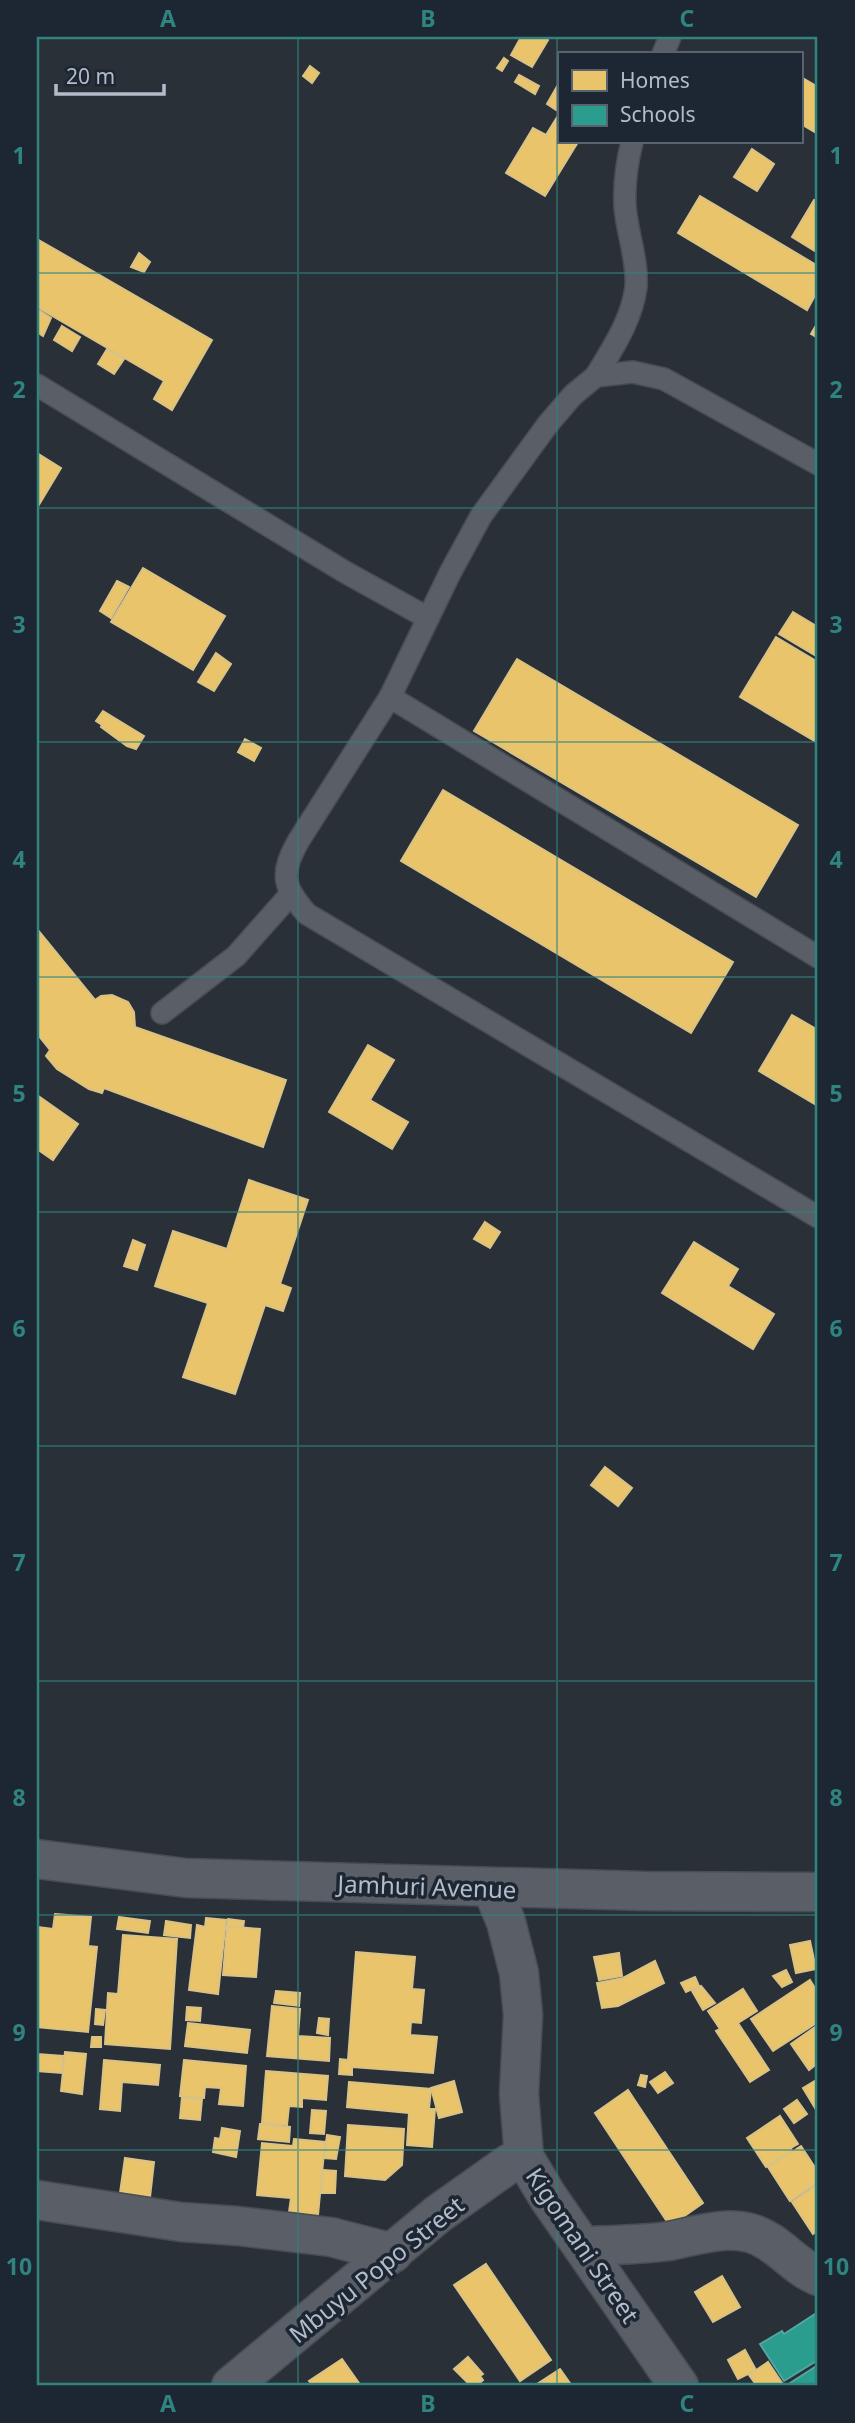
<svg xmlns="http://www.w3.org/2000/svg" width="855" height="2423" viewBox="0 0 855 2423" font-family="'Noto Sans',sans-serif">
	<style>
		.homes { fill: #e9c46a; stroke: #d9c286; stroke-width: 2 }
		.schools { fill: #2a9d8f; stroke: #53a6a0; stroke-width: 2 }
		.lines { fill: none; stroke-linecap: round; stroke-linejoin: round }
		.service-casing { stroke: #484c53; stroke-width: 24 }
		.minor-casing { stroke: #484c53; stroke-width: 41 }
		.tertiary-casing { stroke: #484c53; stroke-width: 41 }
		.service { stroke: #5a5e66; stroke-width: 21 }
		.minor { stroke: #5a5e66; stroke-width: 38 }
		.tertiary { stroke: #5a5e66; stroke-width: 38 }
		.grid { fill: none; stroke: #308480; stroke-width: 2; stroke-opacity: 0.55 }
		.labels { text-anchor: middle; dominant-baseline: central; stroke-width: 7; stroke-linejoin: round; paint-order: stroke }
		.street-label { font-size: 24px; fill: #b4bcc9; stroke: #1d2633 }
		.neatline { fill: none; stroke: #308480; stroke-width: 2.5 }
		.grid-label { font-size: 23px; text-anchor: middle; font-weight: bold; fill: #308480 }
	</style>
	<rect width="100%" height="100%" fill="#2a3038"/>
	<!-- homes -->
	<g class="homes">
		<path d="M521 37H543L548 40 532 67 511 55Z"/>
		<path d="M504 58 508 61 502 71 497 68Z"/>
		<path d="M310 66 319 73 312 83 303 76Z"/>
		<path d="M519 75 539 86 535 94 515 82Z"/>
		<path d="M801 77 818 87V134L801 124Z"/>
		<path d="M559 83V112L547 104Z"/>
		<path d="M559 114V142H578L545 196 506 173 533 128 546 135Z"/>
		<path d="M752 149 774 164 757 191 734 177Z"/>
		<path d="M700 196 818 266V290L807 310 678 233Z"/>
		<path d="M814 200 818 202V253L792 237Z"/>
		<path d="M37 239 212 340 172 410 154 399 164 381 37 307Z"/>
		<path d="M139 253 150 262 144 272 131 267Z"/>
		<path d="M37 309 51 318 43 336 37 332Z"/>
		<path d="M818 322V338L811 334Z"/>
		<path d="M62 326 80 337 72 351 54 340Z"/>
		<path d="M107 349 124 359 114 374 98 364Z"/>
		<path d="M37 453 61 468 37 508Z"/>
		<path d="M143 568 225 616 193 670 111 622Z"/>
		<path d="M117 581 129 587 111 618 100 611Z"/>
		<path d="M793 612 818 627V657L779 634Z"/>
		<path d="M776 637 818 662V743L740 697Z"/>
		<path d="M216 653 231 664 214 691 198 682Z"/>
		<path d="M517 659 798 825 756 897 474 731Z"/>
		<path d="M103 711 144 736 136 749 127 746 101 727 102 725 96 721Z"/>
		<path d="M245 739 261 748 254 761 238 752Z"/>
		<path d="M443 790 733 962 691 1033 401 861Z"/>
		<path d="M37 929 95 1000 101 996 112 995 128 1002 134 1012 135 1027 286 1080 263 1147 104 1088 102 1093 89 1089 57 1069 46 1056 50 1050 38 1035 37 1036Z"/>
		<path d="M792 1015 818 1030V1106L759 1071Z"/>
		<path d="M368 1045 394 1060 370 1100 408 1122 392 1149 329 1112Z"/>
		<path d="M37 1095 78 1124 53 1160 37 1149Z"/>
		<path d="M249 1180 308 1200 280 1284 291 1288 283 1311 265 1305 235 1394 183 1377 208 1303 155 1286 173 1231 227 1249Z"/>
		<path d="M485 1222 500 1232 490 1248 474 1239Z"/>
		<path d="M133 1240 145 1245 137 1270 124 1266Z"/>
		<path d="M694 1242 738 1269 728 1286 774 1314 753 1349 662 1293Z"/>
		<path d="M605 1467 632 1488 618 1506 591 1485Z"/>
		<path d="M55 1914 91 1917 88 1946 97 1947 88 2032 37 2027V1927L53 1929Z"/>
		<path d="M119 1917 150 1921 148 1933 117 1929Z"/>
		<path d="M206 1918 226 1920 218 1994 189 1990 197 1925 205 1927Z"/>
		<path d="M228 1919 244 1921 243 1928 227 1926Z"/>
		<path d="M166 1921 191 1925 190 1938 164 1935Z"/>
		<path d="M227 1926 260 1929 256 1977 223 1975Z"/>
		<path d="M123 1935 177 1939 170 2049 105 2044 108 1993 118 1994Z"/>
		<path d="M810 1941 816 1969 796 1973 790 1945Z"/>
		<path d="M356 1952 415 1957 412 1989 424 1990 421 2023 411 2022 410 2035 437 2037 433 2073 352 2067V2075L339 2074 340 2059 348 2060Z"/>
		<path d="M619 1953 622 1976 599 1980 594 1957Z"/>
		<path d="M655 1961 664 1983 618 2006 602 2008 597 1983 623 1978Z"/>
		<path d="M786 1970 792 1982 782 1987 773 1976Z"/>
		<path d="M695 1977 699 1986 686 1992 681 1983Z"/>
		<path d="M810 1980 818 1993V2022L773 2051 751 2019Z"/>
		<path d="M701 1986 715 2003 703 2010 692 1991Z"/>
		<path d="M743 1989 757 2011 738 2023 769 2070 750 2082 716 2031 720 2029 708 2011Z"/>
		<path d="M276 1991 300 1993 299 2006 274 2003Z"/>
		<path d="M272 2006 300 2009 298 2036 330 2038 329 2061 267 2056Z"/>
		<path d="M187 2007 201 2008 200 2021 186 2020Z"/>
		<path d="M96 2009 105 2010 103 2025 95 2024Z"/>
		<path d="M319 2018 329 2019 328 2035 317 2033Z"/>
		<path d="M188 2023 250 2030 247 2053 185 2046Z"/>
		<path d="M818 2025V2063L809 2070 791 2044Z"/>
		<path d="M92 2037H101V2047H91Z"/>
		<path d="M65 2052 86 2054 82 2094 61 2091Z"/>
		<path d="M37 2054 63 2056 62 2073 37 2071Z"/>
		<path d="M104 2060 160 2065 158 2085 122 2082 120 2111 100 2109Z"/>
		<path d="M184 2060 246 2066 243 2106 219 2104 221 2088 205 2087 204 2098 180 2096Z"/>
		<path d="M266 2071 328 2076 326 2100 302 2098V2107L289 2106 287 2125 262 2123Z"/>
		<path d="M665 2072 673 2083 658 2093 650 2082Z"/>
		<path d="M641 2075 647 2076 645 2087 638 2085Z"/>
		<path d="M818 2079V2113L803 2088Z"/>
		<path d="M454 2081 462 2112 439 2118 431 2088Z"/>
		<path d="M349 2082 431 2089 429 2109H435L432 2147 407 2145 409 2113 347 2107Z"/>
		<path d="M628 2090 703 2203 670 2226 595 2113Z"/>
		<path d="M182 2097 202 2099 200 2120 180 2118Z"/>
		<path d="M797 2100 807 2114 794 2123 784 2109Z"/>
		<path d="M312 2110 326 2111 324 2134 310 2133Z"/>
		<path d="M780 2116 798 2144 791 2148 792 2151 766 2167 747 2138Z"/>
		<path d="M260 2124 290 2127 289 2142 258 2139Z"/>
		<path d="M348 2125 404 2129 402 2165 385 2180 345 2176Z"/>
		<path d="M222 2128 240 2131 236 2157 213 2152 215 2138 220 2139Z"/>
		<path d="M327 2135 340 2137 336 2159 324 2158Z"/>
		<path d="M294 2139 325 2142 318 2215 289 2212 291 2198 257 2195 262 2143 293 2146Z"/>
		<path d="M801 2146 818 2172V2182L790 2201 768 2167Z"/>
		<path d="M125 2158 154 2162 150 2197 120 2193Z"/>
		<path d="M323 2170 336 2171 335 2193H321Z"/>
		<path d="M818 2184V2230L813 2234 792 2202Z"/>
		<path d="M486 2264 551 2360 520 2381 454 2285Z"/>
		<path d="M722 2276 740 2307 713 2322 695 2292Z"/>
		<path d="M745 2350 756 2370 738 2379 728 2360Z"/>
		<path d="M468 2357 483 2374 480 2376 483 2380 476 2386H471L454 2369Z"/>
		<path d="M342 2359 361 2386H313L309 2381Z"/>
		<path d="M768 2362 782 2383 777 2386H757L749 2375Z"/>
		<path d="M560 2369 572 2386H534Z"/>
	</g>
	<!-- schools -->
	<g class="schools">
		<path d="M818 2312V2360L784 2381 760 2344 782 2331 784 2334Z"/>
		<path d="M818 2365V2386H787V2385Z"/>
	</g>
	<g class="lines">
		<!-- service casing -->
		<g class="service-casing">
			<g id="service">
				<path d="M663 54 670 37"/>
				<path d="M596 376C612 349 632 320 636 287 638 260 627 233 625 206 624 185 627 162 632 142"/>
				<path d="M37 385 345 572 428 618"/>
				<path d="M818 464 664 379 633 372 596 376 573 395 548 424 481 516 450 573 390 697 299 840C280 873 282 886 307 914L818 1217"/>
				<path d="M390 697 818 957"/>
				<path d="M162 1013 236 956 290 895"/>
			</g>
		</g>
		<!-- minor casing -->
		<g class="minor-casing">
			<g id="minor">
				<path d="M492 1888 506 1922 519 1973 523 2015 519 2094 524 2157 548 2197 679 2386"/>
				<path d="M37 2200 181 2222 238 2226 331 2237 393 2253"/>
				<path d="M582 2246C611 2245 640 2245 669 2241 695 2236 723 2226 750 2233 777 2240 793 2266 818 2276"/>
				<path d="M231 2386 438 2214 510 2163 524 2157"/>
			</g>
		</g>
		<!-- tertiary casing -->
		<g class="tertiary-casing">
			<path id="tertiary" d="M37 1859 186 1878 645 1891 818 1892"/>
		</g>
		<!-- service -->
		<use href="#service" class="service"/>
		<!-- minor -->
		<use href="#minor" class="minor"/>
		<!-- tertiary -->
		<use href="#tertiary" class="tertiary"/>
	</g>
	<!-- grid -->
	<path class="grid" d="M298 37V2386M557 37V2386M37 273H818M37 508H818M37 742H818M37 977H818M37 1212H818M37 1446H818M37 1681H818M37 1915H818M37 2150H818"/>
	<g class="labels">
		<!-- street labels -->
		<g class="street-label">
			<text transform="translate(427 1886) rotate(2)">Jamhuri Avenue</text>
			<text transform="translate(583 2245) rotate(56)">Kigomani Street</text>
			<text transform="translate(376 2269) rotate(-39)">Mbuyu Popo Street</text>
		</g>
	</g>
	<!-- border -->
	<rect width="855" height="2423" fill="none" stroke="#1d2633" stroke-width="77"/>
	<!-- legend -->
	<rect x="558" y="52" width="245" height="91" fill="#1d2633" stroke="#59626f" stroke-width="2"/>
	<rect x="572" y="70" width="35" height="21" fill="#e9c46a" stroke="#59626f" stroke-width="2"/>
	<text x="620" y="88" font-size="21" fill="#b4bcc9">Homes</text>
	<rect x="572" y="105" width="35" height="21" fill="#2a9d8f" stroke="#59626f" stroke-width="2"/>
	<text x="620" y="122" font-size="21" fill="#b4bcc9">Schools</text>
	<!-- scale -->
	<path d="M56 84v10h108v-10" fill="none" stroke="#b4bcc9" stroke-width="3.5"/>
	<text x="66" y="84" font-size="21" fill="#b4bcc9" stroke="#1d2633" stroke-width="5" paint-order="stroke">20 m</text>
	<rect x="38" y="38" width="778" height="2346" class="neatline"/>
	<g class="grid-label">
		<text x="168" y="27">A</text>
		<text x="428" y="27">B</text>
		<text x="687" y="27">C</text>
		<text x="19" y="164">1</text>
		<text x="836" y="164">1</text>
		<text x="19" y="398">2</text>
		<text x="836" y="398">2</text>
		<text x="19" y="633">3</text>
		<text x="836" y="633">3</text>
		<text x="19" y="868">4</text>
		<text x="836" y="868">4</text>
		<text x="19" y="1102">5</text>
		<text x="836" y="1102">5</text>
		<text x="19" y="1337">6</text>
		<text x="836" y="1337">6</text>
		<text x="19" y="1571">7</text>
		<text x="836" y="1571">7</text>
		<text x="19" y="1806">8</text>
		<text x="836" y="1806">8</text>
		<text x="19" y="2041">9</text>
		<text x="836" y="2041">9</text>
		<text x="19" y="2275">10</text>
		<text x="836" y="2275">10</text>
		<text x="168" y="2412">A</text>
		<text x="428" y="2412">B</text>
		<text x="687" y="2412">C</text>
	</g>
</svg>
